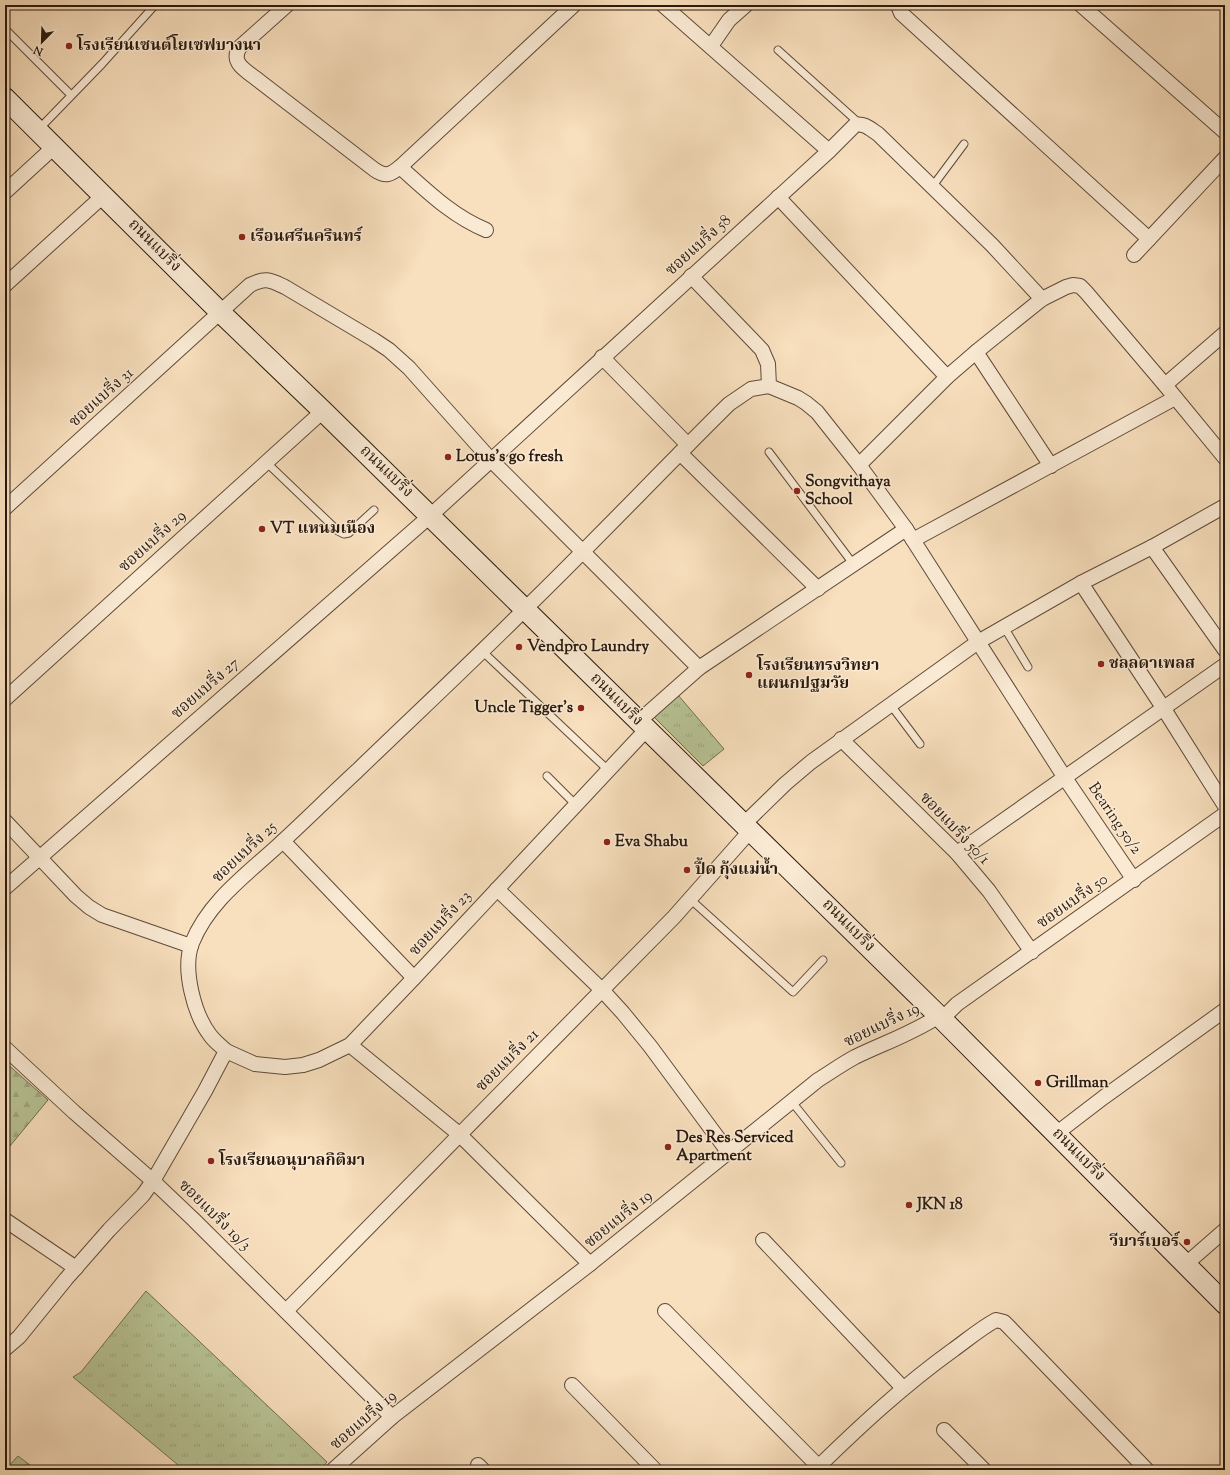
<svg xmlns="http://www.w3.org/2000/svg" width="1230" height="1475" viewBox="0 0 1230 1475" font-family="'Sorts Mill Goudy','Noto Serif Thai',serif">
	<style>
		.grass { fill: url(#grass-tufts); stroke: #706e51 }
		.forest { fill: url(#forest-firs); stroke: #706e51 }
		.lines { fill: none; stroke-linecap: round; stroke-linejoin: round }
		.lane-casing { stroke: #5e4a39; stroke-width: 9 }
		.street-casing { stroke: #5e4a39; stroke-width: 16 }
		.secondary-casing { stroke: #2a190d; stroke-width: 22 }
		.lane { stroke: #faead4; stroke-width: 7 }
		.street { stroke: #faead4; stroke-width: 14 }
		.secondary { stroke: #faead4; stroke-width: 20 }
		.poi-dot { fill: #8f2418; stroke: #faead4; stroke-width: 1.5 }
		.labels { text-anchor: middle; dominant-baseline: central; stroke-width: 3; stroke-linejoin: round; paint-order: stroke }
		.poi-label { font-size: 16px; font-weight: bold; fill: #2a190d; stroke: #faead4; text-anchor: start }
		.street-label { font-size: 16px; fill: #2a190d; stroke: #faead4 }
	</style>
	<defs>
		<pattern id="grass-tufts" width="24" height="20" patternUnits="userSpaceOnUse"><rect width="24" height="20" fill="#b7c395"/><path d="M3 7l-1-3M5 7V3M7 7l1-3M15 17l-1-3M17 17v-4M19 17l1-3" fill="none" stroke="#9ea77f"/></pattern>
		<pattern id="forest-firs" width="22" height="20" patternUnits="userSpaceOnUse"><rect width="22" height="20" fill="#b7c395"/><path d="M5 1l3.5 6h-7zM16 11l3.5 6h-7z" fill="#9ea77f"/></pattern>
	</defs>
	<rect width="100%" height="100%" fill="#f8dfbd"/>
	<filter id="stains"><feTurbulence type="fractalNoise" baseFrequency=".005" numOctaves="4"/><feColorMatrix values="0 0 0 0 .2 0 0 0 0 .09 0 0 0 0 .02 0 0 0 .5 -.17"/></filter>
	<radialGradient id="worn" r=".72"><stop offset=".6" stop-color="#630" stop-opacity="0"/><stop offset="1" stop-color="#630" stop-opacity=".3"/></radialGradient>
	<!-- grass -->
	<g class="grass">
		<path d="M678 695 724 749 703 766 653 716Z"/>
		<path d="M146 1291 327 1462 320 1470H184L73 1377 81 1372Z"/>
	</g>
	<!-- forest -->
	<g class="forest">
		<path d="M5 1062 48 1100 5 1152Z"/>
		<path d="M18 1456 30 1465 26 1470H5Z"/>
	</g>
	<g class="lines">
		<!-- lane casing -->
		<g class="lane-casing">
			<g id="lane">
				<path d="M5 29 71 95"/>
				<path d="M778 50 860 124"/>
				<path d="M38 130 102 64 155 5"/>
				<path d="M932 187 964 144"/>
				<path d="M769 452 854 565"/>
				<path d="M266 462 338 531 344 534 349 533 374 510"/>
				<path d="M1004 627 1028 667"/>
				<path d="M482 651 608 770"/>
				<path d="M890 704 920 744"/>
				<path d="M547 776 576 805"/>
				<path d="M690 899 793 992 823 960"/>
				<path d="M792 1102 841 1163"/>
			</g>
		</g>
		<!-- street casing -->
		<g class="street-casing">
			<g id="street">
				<path d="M287 5 240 47C229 63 247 71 258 80L375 170C386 177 390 175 400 167L574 5"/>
				<path d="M898 5 899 8 901 13 1149 239"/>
				<path d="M1081 5 1225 132"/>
				<path d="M711 46 729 20 746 5"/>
				<path d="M829 151 855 125C865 123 870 129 878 134L992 245 1042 299"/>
				<path d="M400 167C427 191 452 216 486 230"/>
				<path d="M5 192 54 147"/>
				<path d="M778 197 947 377"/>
				<path d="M1134 255 1225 158"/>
				<path d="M691 276 762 350 768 364 769 386 798 398 806 403 817 412 859 465 906 529 1065 778 1134 880"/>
				<path d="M5 285 103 196"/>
				<path d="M976 352 1051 466"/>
				<path d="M602 357 688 445"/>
				<path d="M1165 385 1225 333"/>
				<path d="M680 453 818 589"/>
				<path d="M859 465 947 377 976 352 1042 299 1066 287 1073 285 1080 286 1086 292 1165 385 1225 458"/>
				<path d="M5 508 250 285C266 277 270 280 285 287L374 340 389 350 409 368 491 460 699 668"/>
				<path d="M913 540 1175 398"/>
				<path d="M1152 547 1225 650"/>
				<path d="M1081 583 1164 709 1225 806"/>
				<path d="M5 699 323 411"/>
				<path d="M638 722 699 668 906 529"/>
				<path d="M841 739 957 853 989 891 1032 952"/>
				<path d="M5 821 76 896 89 907 102 915 191 946"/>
				<path d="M744 824 785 784 811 762 978 642 1081 583 1152 547 1225 506"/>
				<path d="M283 841 414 978"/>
				<path d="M957 853 1225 665"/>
				<path d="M5 888 430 516 829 151 663 5"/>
				<path d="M497 889 602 990 623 1013 650 1046 729 1153"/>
				<path d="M942 1019 957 1004 1225 814"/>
				<path d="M350 1045 459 1134 590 1264"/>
				<path d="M5 1048 74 1112 153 1181 194 1220 392 1417"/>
				<path d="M226 1051 255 1064 285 1067 303 1065 319 1060 350 1045 414 978 646 730"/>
				<path d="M1057 1133 1104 1097 1225 1010"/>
				<path d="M5 1220 76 1268"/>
				<path d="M763 1240 903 1388"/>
				<path d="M1186 1264 1225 1230"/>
				<path d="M286 1311 674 917 751 830"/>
				<path d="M665 1311 818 1466"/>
				<path d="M5 1349 19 1337 66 1279 109 1230 143 1195 153 1181 205 1091 226 1051C221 1046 214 1041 210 1035 194 1014 182 969 192 943 209 900 250 872 283 841 308 818 332 794 357 771 413 717 471 663 526 608 595 541 661 471 729 404L751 389 769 386"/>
				<path d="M572 1385 655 1470"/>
				<path d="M944 1430 984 1470"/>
				<path d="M478 1465 483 1470"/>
				<path d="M333 1470 392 1417 590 1264 818 1080C831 1072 842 1064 855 1057 884 1043 911 1034 939 1016"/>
				<path d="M815 1470C859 1427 903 1386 953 1350 967 1340 981 1328 996 1320L1004 1322 1009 1327 1147 1470"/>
			</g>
		</g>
		<!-- secondary casing -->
		<g class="secondary-casing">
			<path id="secondary" d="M5 98 220 312 323 411 942 1019 1225 1304"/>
		</g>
		<!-- lane -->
		<use href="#lane" class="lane"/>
		<!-- street -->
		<use href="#street" class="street"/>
		<!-- secondary -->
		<use href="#secondary" class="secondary"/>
	</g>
	<!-- markers -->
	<g class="poi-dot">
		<circle cx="69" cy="46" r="4"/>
		<circle cx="242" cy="237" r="4"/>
		<circle cx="448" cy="457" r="4"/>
		<circle cx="797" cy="491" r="4"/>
		<circle cx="262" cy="529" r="4"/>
		<circle cx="519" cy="647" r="4"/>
		<circle cx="1101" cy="664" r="4"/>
		<circle cx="749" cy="675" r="4"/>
		<circle cx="581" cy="708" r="4"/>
		<circle cx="607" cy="842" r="4"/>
		<circle cx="687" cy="870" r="4"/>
		<circle cx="1038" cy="1083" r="4"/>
		<circle cx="668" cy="1147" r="4"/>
		<circle cx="211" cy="1161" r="4"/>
		<circle cx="909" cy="1205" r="4"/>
		<circle cx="1187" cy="1242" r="4"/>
	</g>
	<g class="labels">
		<!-- poi labels -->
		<g class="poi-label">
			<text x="77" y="46">โรงเรียนเซนต์โยเซฟบางนา</text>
			<text x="250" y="237">เรือนศรีนครินทร์</text>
			<text x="456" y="457">Lotus's go fresh</text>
			<text x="805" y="482">Songvithaya<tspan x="805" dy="18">School</tspan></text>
			<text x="270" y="529">VT แหนมเนือง</text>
			<text x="527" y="647">Vendpro Laundry</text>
			<text x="1109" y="664">ชลลดาเพลส</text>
			<text x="757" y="666">โรงเรียนทรงวิทยา<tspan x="757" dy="18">แผนกปฐมวัย</tspan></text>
			<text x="573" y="708" text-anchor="end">Uncle Tigger's</text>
			<text x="615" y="842">Eva Shabu</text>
			<text x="695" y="870">ปื้ด กุ้งแม่น้ำ</text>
			<text x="1046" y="1083">Grillman</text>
			<text x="676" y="1138">Des Res Serviced<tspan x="676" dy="18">Apartment</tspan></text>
			<text x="219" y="1161">โรงเรียนอนุบาลกิติมา</text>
			<text x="917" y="1205">JKN 18</text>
			<text x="1179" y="1242" text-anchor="end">วีบาร์เบอร์</text>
		</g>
		<!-- street labels -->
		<g class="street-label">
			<text transform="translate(154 246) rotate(45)">ถนนแบริ่ง</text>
			<text transform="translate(699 246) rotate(-42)">ซอยแบริ่ง 58</text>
			<text transform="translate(102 398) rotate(-42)">ซอยแบริ่ง 31</text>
			<text transform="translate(386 472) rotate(44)">ถนนแบริ่ง</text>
			<text transform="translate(153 542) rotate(-42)">ซอยแบริ่ง 29</text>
			<text transform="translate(206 689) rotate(-41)">ซอยแบริ่ง 27</text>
			<text transform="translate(616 700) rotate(45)">ถนนแบริ่ง</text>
			<text transform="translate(1114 819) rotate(56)">Bearing 50/2</text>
			<text transform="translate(954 829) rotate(46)">ซอยแบริ่ง 50/1</text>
			<text transform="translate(245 853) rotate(-43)">ซอยแบริ่ง 25</text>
			<text transform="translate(1073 902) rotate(-35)">ซอยแบริ่ง 50</text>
			<text transform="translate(441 924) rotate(-47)">ซอยแบริ่ง 23</text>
			<text transform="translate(848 926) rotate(45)">ถนนแบริ่ง</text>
			<text transform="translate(882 1026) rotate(-26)">ซอยแบริ่ง 19</text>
			<text transform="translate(508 1061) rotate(-45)">ซอยแบริ่ง 21</text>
			<text transform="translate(1078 1155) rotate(45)">ถนนแบริ่ง</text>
			<text transform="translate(214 1216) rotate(44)">ซอยแบริ่ง 19/3</text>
			<text transform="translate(619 1220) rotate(-39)">ซอยแบริ่ง 19</text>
			<text transform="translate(364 1421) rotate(-41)">ซอยแบริ่ง 19</text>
		</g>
	</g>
	<!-- margin -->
	<rect width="1230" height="1475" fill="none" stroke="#f8dfbd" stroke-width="20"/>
	<rect x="6" y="6" width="1218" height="1463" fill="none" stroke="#2a190d" stroke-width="2"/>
	<rect x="10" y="10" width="1210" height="1455" fill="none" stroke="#2a190d"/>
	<!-- north arrow -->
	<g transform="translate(42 42) rotate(203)" stroke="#faead4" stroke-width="3" paint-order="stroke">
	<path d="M0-3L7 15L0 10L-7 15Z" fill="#2a190d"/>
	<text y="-6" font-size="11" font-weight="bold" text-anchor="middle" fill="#2a190d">N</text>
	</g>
	<rect width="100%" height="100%" filter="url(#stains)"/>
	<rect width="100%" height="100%" fill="url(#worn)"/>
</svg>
